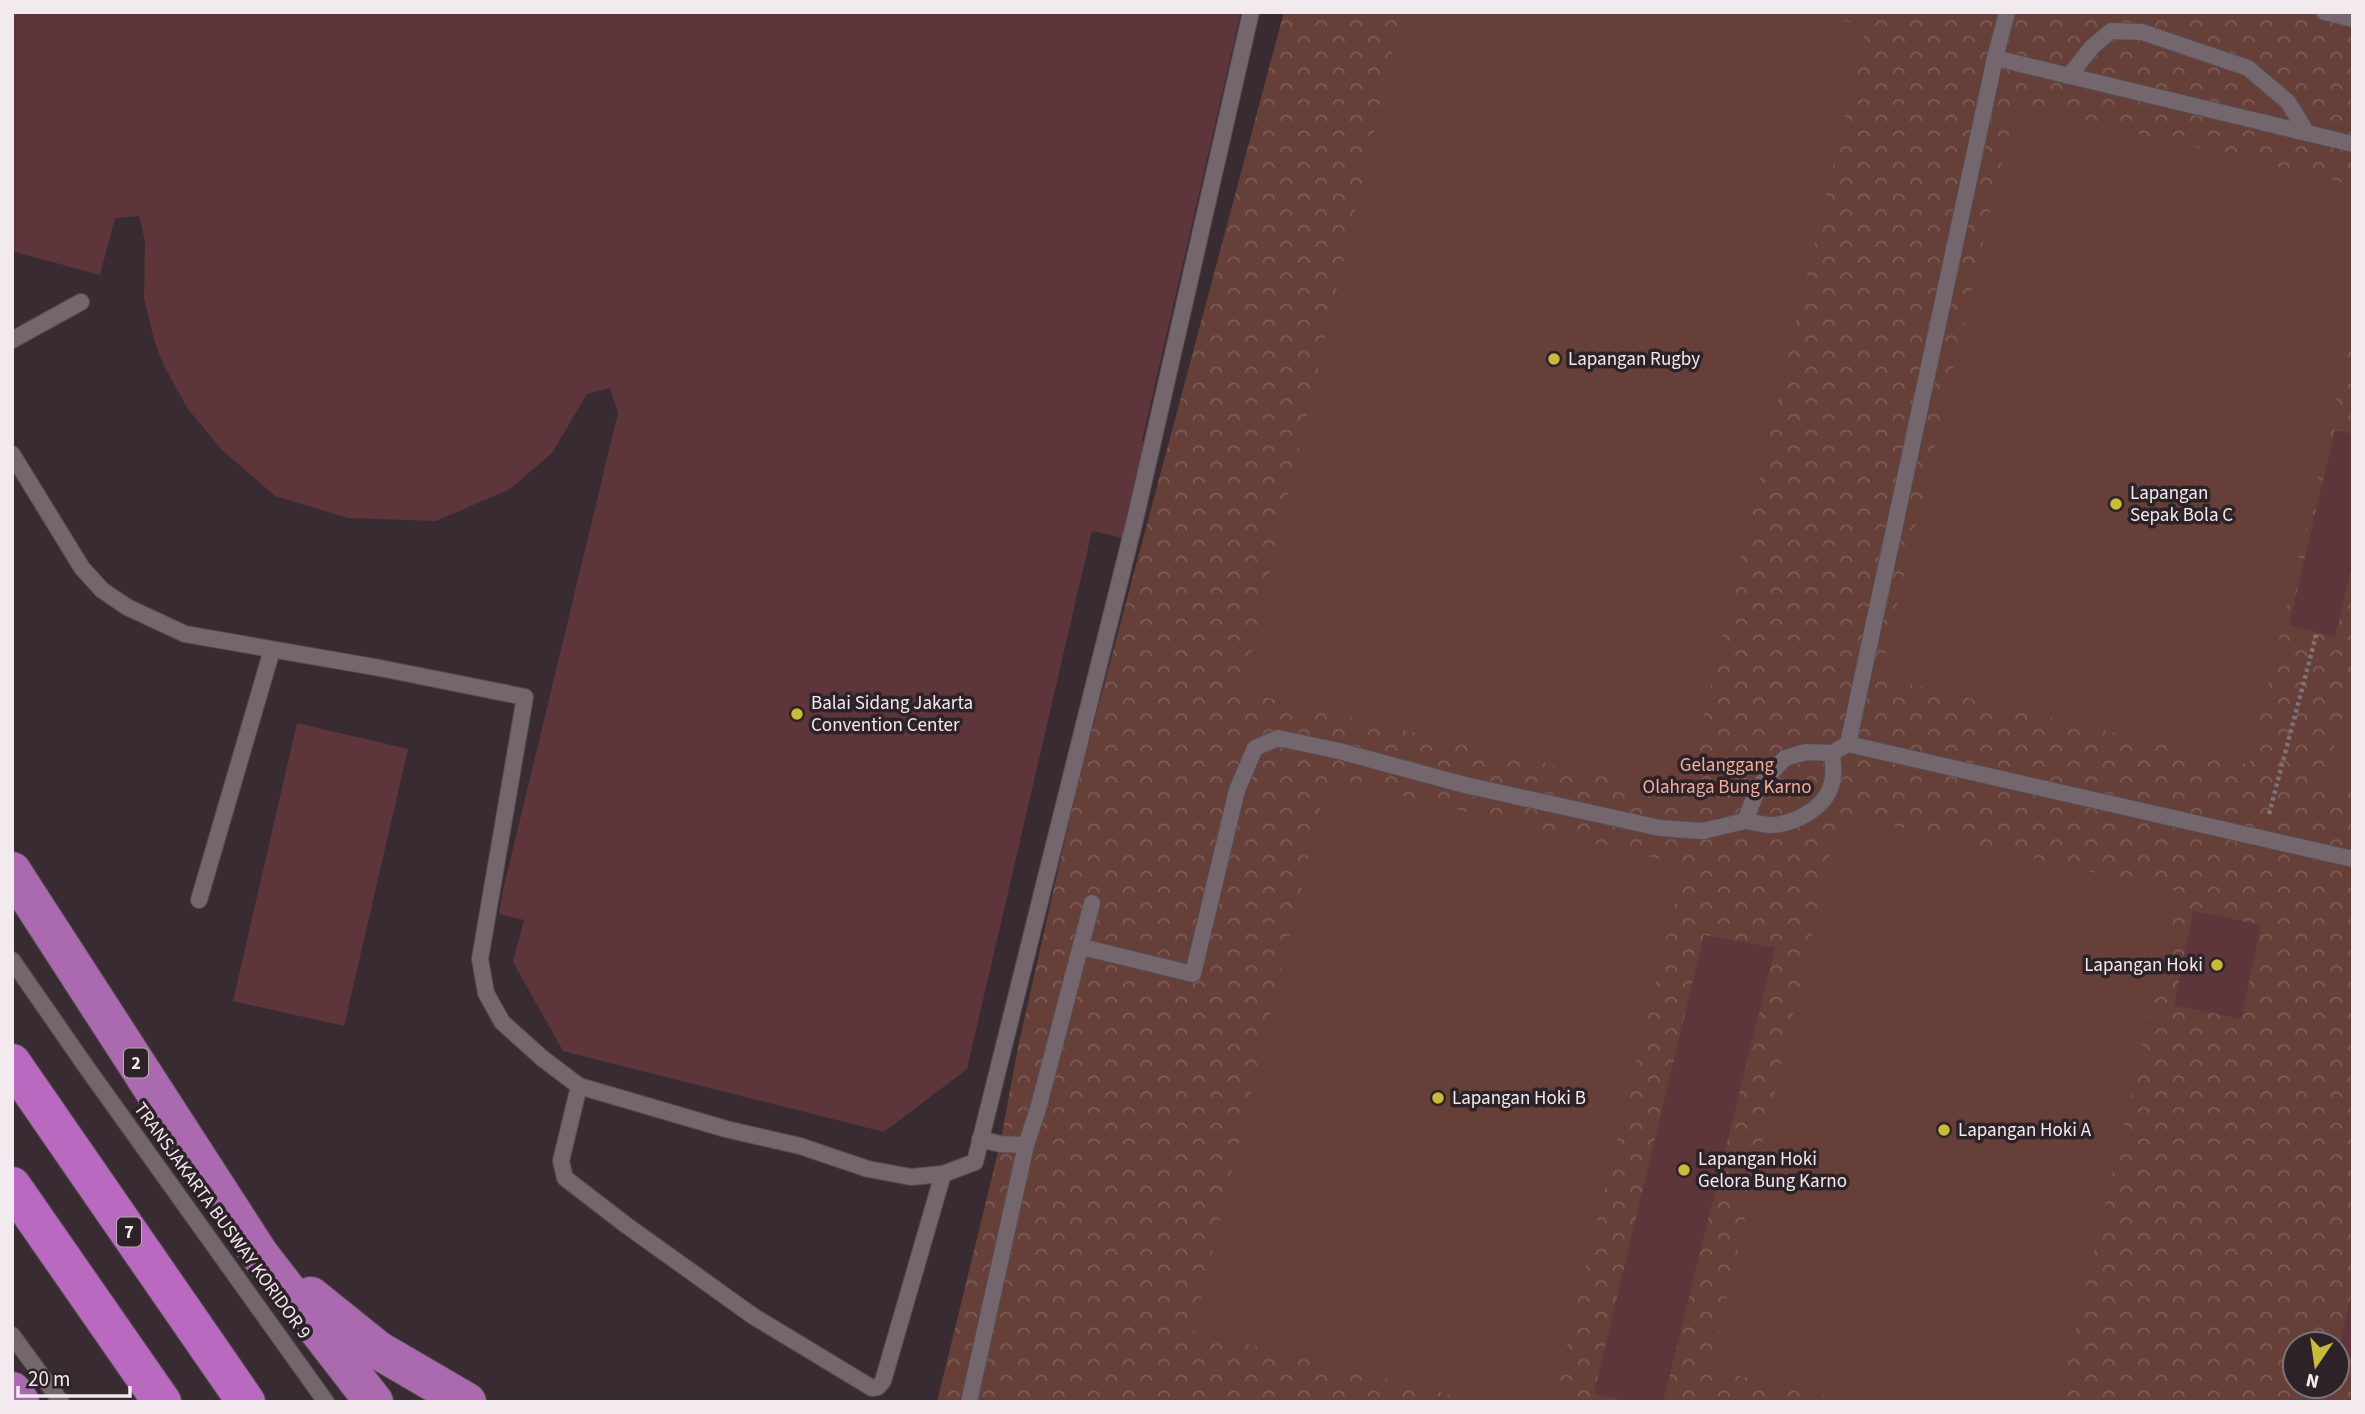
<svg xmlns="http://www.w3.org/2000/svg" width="2365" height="1414" viewBox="0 0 2365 1414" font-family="'Source Sans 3',sans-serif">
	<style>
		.park { fill: url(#park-crowns); fill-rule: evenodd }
		.pitch { fill: #664038 }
		.building { fill: #5d353b }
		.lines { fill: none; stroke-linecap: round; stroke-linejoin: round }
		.service-casing { stroke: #564c51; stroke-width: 18 }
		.trunk-casing { stroke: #564c51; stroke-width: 40 }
		.motorway-casing { stroke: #564c51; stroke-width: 40 }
		.path { stroke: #7d7378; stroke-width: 4.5; stroke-dasharray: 3.5 3.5; stroke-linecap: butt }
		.service { stroke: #73666c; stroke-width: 16 }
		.trunk { stroke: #ab69af; stroke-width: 38 }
		.motorway { stroke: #b96ac0; stroke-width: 38 }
		.poi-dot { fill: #c8bb3b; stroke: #2d2228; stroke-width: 2.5 }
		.labels { text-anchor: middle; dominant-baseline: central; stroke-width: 7; stroke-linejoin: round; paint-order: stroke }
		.shield { fill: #2d2228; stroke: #b7aeb3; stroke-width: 2 }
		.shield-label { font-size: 18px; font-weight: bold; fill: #f2eaee }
		.poi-label { font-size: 19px; fill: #f2eaee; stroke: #2d2228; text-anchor: start }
		.park-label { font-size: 19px; fill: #f4ac9b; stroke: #2d2228 }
		.street-label { font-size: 19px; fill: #f2eaee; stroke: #2d2228 }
	</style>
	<defs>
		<pattern id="park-crowns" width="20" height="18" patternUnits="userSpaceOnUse" patternTransform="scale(1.75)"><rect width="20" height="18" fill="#664038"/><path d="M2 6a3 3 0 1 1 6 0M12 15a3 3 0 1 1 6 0" fill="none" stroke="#7c5c55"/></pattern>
	</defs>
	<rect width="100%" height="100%" fill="#382c32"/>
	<!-- park -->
	<path class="park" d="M1284 12H2353V1402H937L1000 1144 1018 1047 1078 782ZM2295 1344H2337V1386H2295Z"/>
	<!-- pitch -->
	<g class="pitch">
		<path d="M1402 12H1808L1866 26 1685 796 1242 692Z"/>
		<path d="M2016 104 2353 185V331L2249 765 1880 677Z"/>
		<path d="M2353 674V792L2325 785Z"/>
		<path d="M1328 778 1684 865 1553 1402H1480L1193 1331Z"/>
		<path d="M1840 813 2178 892 2059 1402H1852L1710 1369Z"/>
	</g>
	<!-- building -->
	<g class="building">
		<path d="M12 12H1241L1142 441 1150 444 1127 539 1092 531 967 1069 884 1132 563 1051 513 962 524 920 499 914 503 890 618 413 610 388 587 394 552 453 510 489 436 521 348 518 275 496 222 450 188 409 164 366 154 340 144 298 145 241 139 216 115 218 100 275 12 251Z"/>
		<path d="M2335 430 2353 434V563L2335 637 2289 625Z"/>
		<path d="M297 723 408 749 344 1026 233 1001Z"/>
		<path d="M2193 911 2261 925 2241 1019 2174 1005Z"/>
		<path d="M1704 935 1775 948 1663 1402H1630L1594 1393Z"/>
		<path d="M2352 1290H2353V1357L2338 1354Z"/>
	</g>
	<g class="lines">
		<!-- service casing -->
		<g class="service-casing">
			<g id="service">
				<path d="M2324 12 2353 19"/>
				<path d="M1995 58 2353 144"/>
				<path d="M2069 76 2092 47 2111 31 2142 32 2248 68 2288 102 2307 133"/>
				<path d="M12 340 81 302"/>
				<path d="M12 454 82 568 102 590 127 607 185 634 380 668 525 697 480 959 486 993 502 1022 542 1058 579 1086 726 1129 800 1146 868 1169 911 1177 943 1174 975 1162 1135 520 1251 12"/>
				<path d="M1848 744 1995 58 2007 12"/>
				<path d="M1745 821C1754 822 1764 825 1773 825 1795 823 1824 809 1831 786 1835 775 1833 764 1832 753"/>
				<path d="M199 900 272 650"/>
				<path d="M1082 947 1193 974 1237 790 1255 748 1278 738 1339 751 1465 785 1660 828 1703 831 1745 821 1759 786 1785 758 1806 752 1832 753 1848 744 2353 859"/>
				<path d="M12 960 87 1068 326 1402"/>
				<path d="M579 1086 561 1161 565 1178 626 1225 753 1316 872 1388 878 1387 883 1381 943 1174"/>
				<path d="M980 1139 1000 1144 1026 1145"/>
				<path d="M12 1335 61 1402"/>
				<path d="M969 1402 1026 1145 1038 1109 1092 903"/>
			</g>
		</g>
		<!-- trunk casing -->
		<g class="trunk-casing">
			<g id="trunk">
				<path d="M12 871 260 1255 374 1402"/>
				<path d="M311 1296 378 1350 467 1402"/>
				<path d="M12 1391 20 1402"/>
			</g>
		</g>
		<!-- motorway casing -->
		<g class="motorway-casing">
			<g id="motorway">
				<path d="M12 1063 246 1402"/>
				<path d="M12 1186 162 1402"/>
			</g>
		</g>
		<!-- path -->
		<path class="path" d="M2269 814 2317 632"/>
		<!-- service -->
		<use href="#service" class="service"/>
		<!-- trunk -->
		<use href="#trunk" class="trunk"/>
		<!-- motorway -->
		<use href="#motorway" class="motorway"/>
	</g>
	<!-- markers -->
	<g class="poi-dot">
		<circle cx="1554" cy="359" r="7"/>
		<circle cx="2116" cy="504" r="7"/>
		<circle cx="797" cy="714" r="7"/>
		<circle cx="2217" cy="965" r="7"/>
		<circle cx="1438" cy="1098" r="7"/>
		<circle cx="1944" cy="1130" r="7"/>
		<circle cx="1684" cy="1170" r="7"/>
	</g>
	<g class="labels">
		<!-- shield labels -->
		<g class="shield">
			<rect x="124" y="1048.5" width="24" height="29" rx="5"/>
			<rect x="117" y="1217.5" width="24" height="29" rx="5"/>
		</g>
		<g class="shield-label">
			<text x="136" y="1063">2</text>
			<text x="129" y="1232">7</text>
		</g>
		<!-- poi labels -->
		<g class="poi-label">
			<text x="1568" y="359">Lapangan Rugby</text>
			<text x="2130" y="493">Lapangan<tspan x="2130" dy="22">Sepak Bola C</tspan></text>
			<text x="811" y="703">Balai Sidang Jakarta<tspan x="811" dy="22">Convention Center</tspan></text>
			<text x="2203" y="965" text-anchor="end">Lapangan Hoki</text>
			<text x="1452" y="1098">Lapangan Hoki B</text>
			<text x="1958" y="1130">Lapangan Hoki A</text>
			<text x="1698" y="1159">Lapangan Hoki<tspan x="1698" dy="22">Gelora Bung Karno</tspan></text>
		</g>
		<!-- park labels -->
		<g class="park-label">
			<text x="1727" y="765">Gelanggang<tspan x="1727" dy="22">Olahraga Bung Karno</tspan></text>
		</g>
		<!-- street labels -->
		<g class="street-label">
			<text transform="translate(222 1221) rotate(54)">TRANSJAKARTA BUSWAY KORIDOR 9</text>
		</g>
	</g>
	<!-- border -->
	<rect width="2365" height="1414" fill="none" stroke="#f2eaee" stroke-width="28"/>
	<!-- north arrow -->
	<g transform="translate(2316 1365) rotate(193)"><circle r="33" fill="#2d2228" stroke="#7c7277" stroke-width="2"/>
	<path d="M0-5L12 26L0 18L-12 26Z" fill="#c8bb3b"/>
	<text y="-10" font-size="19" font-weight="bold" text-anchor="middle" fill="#f2eaee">N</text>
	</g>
	<!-- scale -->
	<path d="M18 1386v10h112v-10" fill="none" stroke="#f2eaee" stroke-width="3.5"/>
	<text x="28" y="1386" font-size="21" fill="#f2eaee" stroke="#2d2228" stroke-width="5" paint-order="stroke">20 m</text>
</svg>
